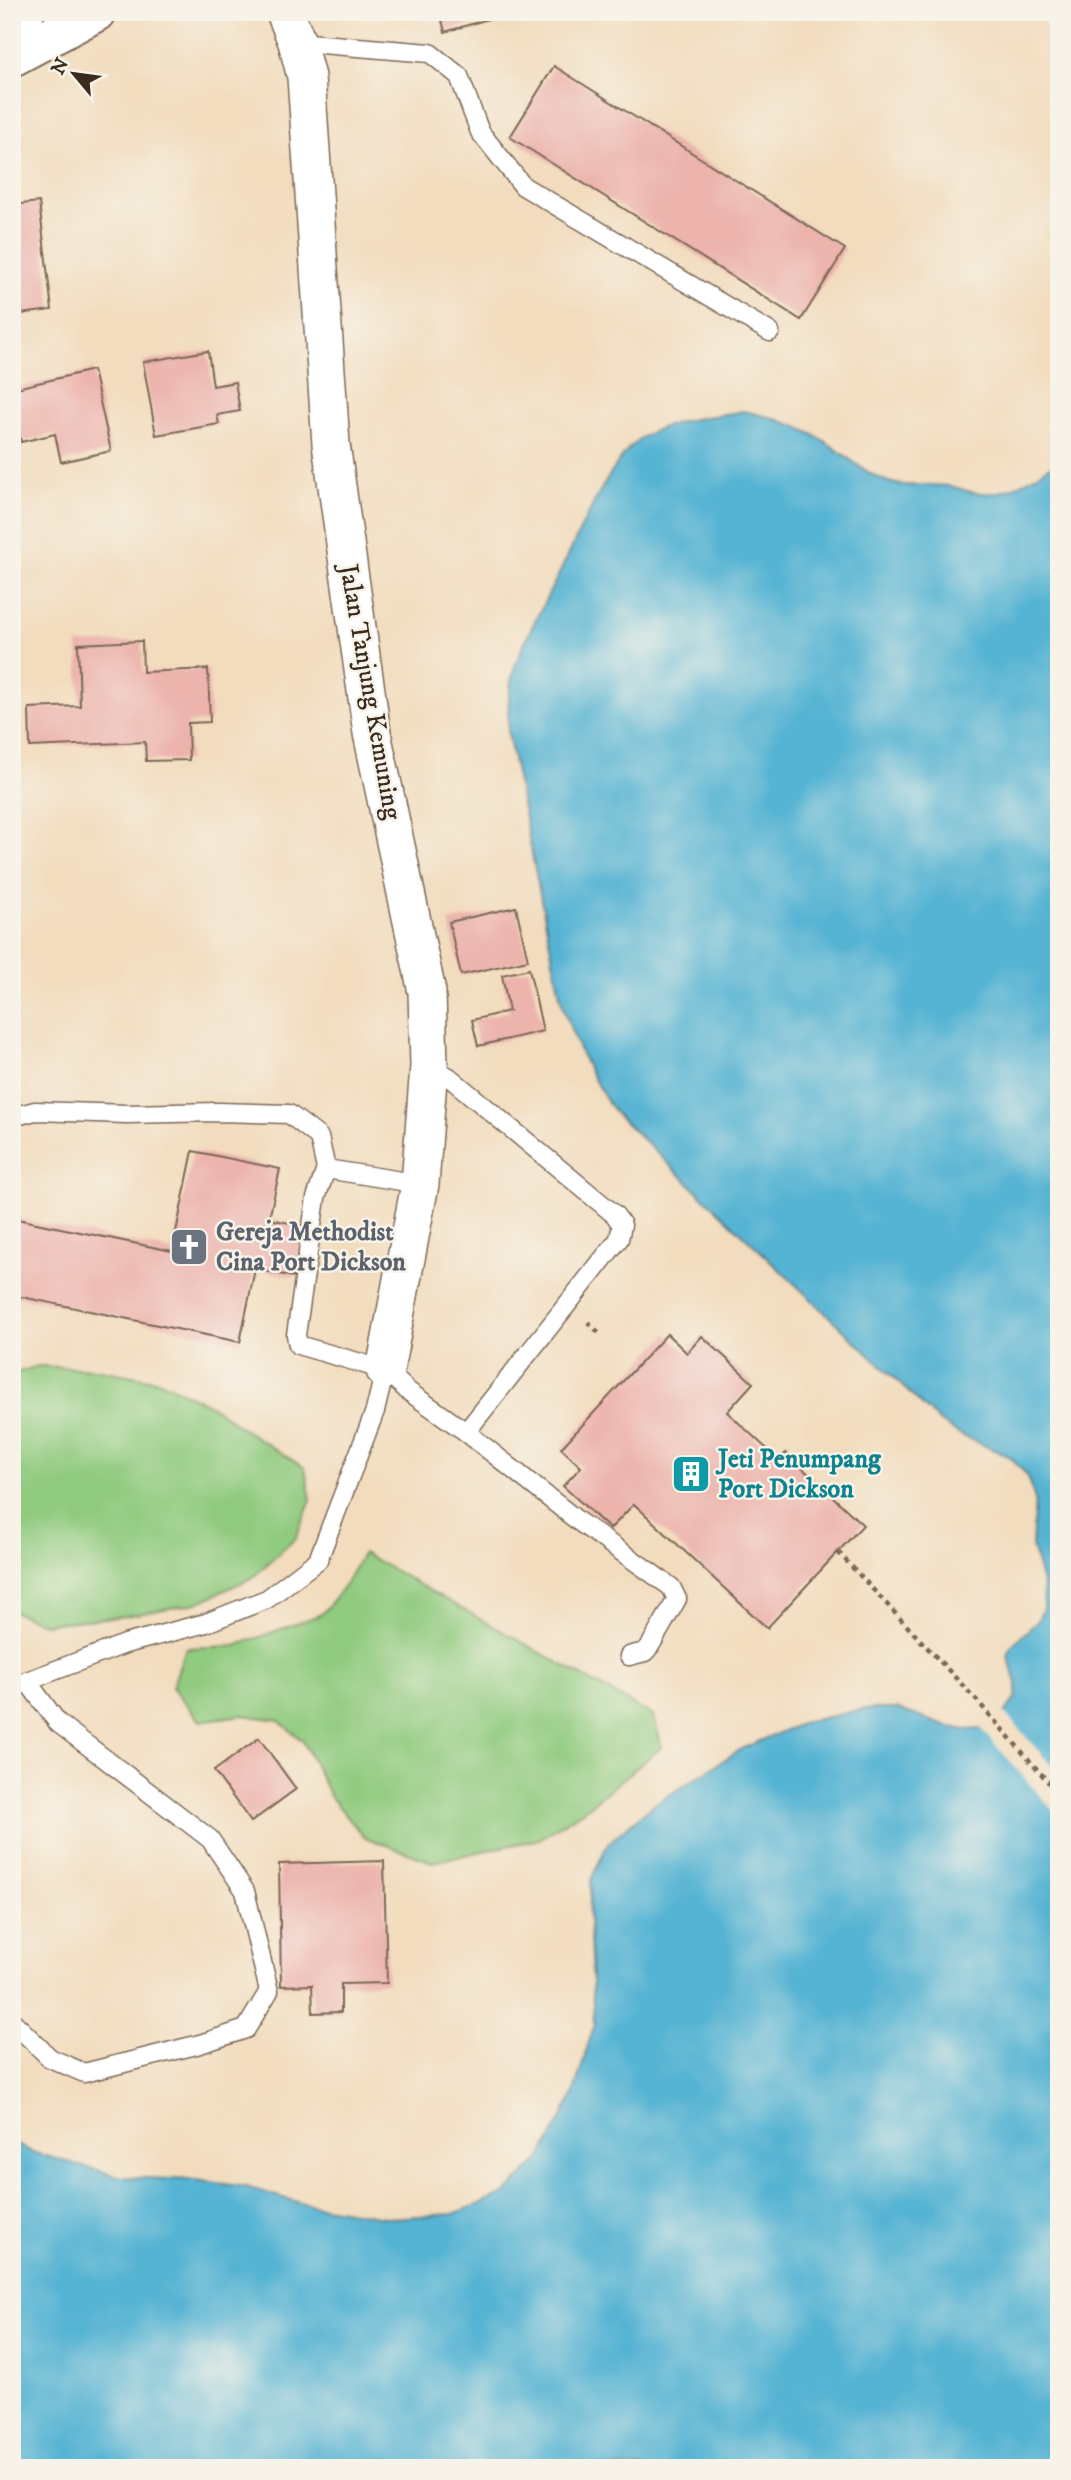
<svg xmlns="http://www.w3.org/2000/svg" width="1071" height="2480" viewBox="0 0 1071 2480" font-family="'IM FELL DW Pica',serif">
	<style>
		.green { fill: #8fca7e; stroke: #657a4e; stroke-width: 2 }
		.water { fill: #55b3d3; stroke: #486e78; stroke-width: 2 }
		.pier { fill: #f2dcbd }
		.building { fill: #ecb4ad }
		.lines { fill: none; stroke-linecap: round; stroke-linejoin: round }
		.service-casing { stroke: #7b6856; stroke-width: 21 }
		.minor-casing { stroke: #7b6856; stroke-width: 40 }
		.primary-casing { stroke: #7b6856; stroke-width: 42 }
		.path { stroke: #7b6856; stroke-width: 4.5; stroke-dasharray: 5 5; stroke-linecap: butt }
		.service { stroke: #fff; stroke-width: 18 }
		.minor { stroke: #fff; stroke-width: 37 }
		.primary { stroke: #fff; stroke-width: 38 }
		.labels { text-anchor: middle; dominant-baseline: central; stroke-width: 5; stroke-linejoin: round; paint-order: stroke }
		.street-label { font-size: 26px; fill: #3b2a1e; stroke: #f7f3e8 }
		.worship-label { font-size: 26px; font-weight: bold; fill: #5b616d; stroke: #f7f3e8; text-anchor: start }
		.culture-label { font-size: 26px; font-weight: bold; fill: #0d838f; stroke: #f7f3e8; text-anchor: start }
	</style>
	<rect width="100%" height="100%" fill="#f7f3e8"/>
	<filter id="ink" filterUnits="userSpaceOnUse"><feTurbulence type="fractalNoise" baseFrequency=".0143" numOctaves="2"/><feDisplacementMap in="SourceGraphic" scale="14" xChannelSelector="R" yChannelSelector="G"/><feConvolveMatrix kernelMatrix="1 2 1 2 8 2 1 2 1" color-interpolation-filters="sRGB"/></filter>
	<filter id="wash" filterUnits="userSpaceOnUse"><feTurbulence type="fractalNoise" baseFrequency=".00686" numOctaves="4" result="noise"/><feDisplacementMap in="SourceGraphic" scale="28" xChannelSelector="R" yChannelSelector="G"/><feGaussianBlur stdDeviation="1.57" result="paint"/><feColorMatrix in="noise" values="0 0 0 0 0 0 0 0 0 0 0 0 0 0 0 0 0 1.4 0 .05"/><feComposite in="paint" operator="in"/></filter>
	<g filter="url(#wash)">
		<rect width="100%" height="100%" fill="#f2dcbd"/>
		<!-- green -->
		<g class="green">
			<path d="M38 1366 95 1369 160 1381 212 1406 243 1429 305 1468 311 1500 296 1538 252 1578 197 1603 126 1616 43 1624 12 1611V1374Z"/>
			<path d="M363 1553 653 1716 662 1747 587 1808 539 1839 432 1862 364 1837 330 1796 303 1741 278 1720 242 1715 200 1721 172 1687 186 1648 235 1646 322 1614 343 1588Z"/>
		</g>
		<!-- water -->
		<path class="water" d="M743 411C768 416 792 423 814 435 838 447 856 468 881 479 904 490 926 483 949 486 960 488 970 493 981 493 1009 496 1036 474 1059 461V2468H12V2143L35 2153 122 2177 196 2180 246 2187 300 2203 390 2218 453 2214 503 2195 541 2158 573 2096 594 2025 589 1917 591 1880 608 1843 652 1806 743 1748 805 1722 864 1709H898L945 1726 966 1730 981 1729 1005 1713 1016 1697 1017 1683 1008 1656 1012 1645 1038 1621 1044 1605 1043 1587 1032 1546 1035 1499 1026 1474 1010 1457 959 1434 940 1422 615 1113C589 1075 575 1044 561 1000L508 733C508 712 508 689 514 669 525 637 543 606 558 576 576 541 611 455 644 436 673 419 711 417 743 411Z"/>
		<!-- pier -->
		<path class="pier" d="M1003 1711 1059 1774V1817L978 1725Z"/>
		<g id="blocks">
			<!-- building -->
			<g class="building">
				<path d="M440 12H508V13L445 32Z"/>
				<path d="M554 66 845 249 801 320 510 137Z"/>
				<path d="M39 202 52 310 12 315V205Z"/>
				<path d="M208 351 213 386 235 382 240 411 217 415 219 424 156 435 143 362Z"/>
				<path d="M93 370 111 451 61 462 55 434 21 442 12 403V389Z"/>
				<path d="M142 641 143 672 208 669 210 722 188 723 189 760 146 761 145 742 30 747 29 708 80 706 78 644Z"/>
				<path d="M516 907 528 960 461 975 449 922Z"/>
				<path d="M529 969 543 1031 478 1046 472 1020 509 1011 502 975Z"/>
				<path d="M193 1151 280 1169 269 1219 305 1226 294 1277 255 1269 240 1342 12 1295V1218L172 1251Z"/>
				<path d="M667 1334 687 1353 702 1336 753 1383 727 1412 779 1460 786 1453 863 1525 767 1628 634 1504 610 1529 563 1486 581 1467 561 1448Z"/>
				<path d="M259 1738 296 1789 251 1822 214 1771Z"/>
				<path d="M384 1861 387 1983 341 1984V2012L313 2013 312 1985 281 1986 279 1864Z"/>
			</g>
		</g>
	</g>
	<g filter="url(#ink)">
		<use href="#blocks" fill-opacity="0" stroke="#7b6856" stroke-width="2"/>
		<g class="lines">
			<!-- service casing -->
			<g class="service-casing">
				<g id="service">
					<path d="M297 42 430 53 459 76 480 132 523 186 770 332"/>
					<path d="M12 1117 35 1111 127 1114 218 1112 289 1114 319 1137 326 1169 420 1184"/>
					<path d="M326 1169 316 1198 296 1335 298 1345 385 1370 408 1391 466 1432 619 1239 622 1225 615 1215 449 1077 429 1066"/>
					<path d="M466 1432 578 1521 671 1587 677 1599 650 1646 645 1652 629 1656"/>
					<path d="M27 1681 125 1644 206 1623 267 1599 318 1560 375 1411 385 1370"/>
					<path d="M12 1689 27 1681 58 1723 210 1839 245 1891 269 1991 246 2029 200 2044 84 2073 50 2058 12 2021"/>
				</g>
			</g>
			<!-- minor casing -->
			<g class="minor-casing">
				<path id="minor" d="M285 12 297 42 306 77 331 444 372 733 427 992 429 1066 420 1184 385 1370"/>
			</g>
			<!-- primary casing -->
			<g class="primary-casing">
				<g id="primary">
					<path d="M12 33 25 12"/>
					<path d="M12 57 96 12"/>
				</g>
			</g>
			<!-- path -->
			<g class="path">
				<path d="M588 1322 600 1334"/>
				<path d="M838 1552 980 1704 1059 1794"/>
			</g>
			<!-- service -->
			<use href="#service" class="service"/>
			<!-- minor -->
			<use href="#minor" class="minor"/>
			<!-- primary -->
			<use href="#primary" class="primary"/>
		</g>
	</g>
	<!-- icons -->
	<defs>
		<g id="church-square" transform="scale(2.0125)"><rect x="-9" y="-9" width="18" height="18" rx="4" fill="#6b7280" stroke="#f7f3e8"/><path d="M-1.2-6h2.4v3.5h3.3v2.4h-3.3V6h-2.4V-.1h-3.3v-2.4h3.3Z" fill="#fff"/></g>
		<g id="building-square" transform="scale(2.0125)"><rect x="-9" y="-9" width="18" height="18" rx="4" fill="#0f9aa8" stroke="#f7f3e8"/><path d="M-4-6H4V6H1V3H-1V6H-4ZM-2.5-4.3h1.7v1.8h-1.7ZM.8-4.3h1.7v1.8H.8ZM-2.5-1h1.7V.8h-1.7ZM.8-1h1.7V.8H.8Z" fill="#fff"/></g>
	</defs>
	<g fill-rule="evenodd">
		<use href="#church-square" x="189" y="1247"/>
		<use href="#building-square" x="691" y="1474"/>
	</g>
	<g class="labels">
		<!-- street labels -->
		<g class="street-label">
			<text transform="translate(370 692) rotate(80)">Jalan Tanjung Kemuning</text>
		</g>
		<!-- worship labels -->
		<g class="worship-label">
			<text x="216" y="1232">Gereja Methodist<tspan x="216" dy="30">Cina Port Dickson</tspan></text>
		</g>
		<!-- culture labels -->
		<g class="culture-label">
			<text x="718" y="1459">Jeti Penumpang<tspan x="718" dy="30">Port Dickson</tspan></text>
		</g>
	</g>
	<!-- margin -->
	<rect width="1071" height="2480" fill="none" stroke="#f7f3e8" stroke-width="42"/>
	<!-- north arrow -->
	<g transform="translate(74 74) rotate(299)" stroke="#f7f3e8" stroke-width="5" paint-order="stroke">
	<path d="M0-5L12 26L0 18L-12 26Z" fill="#3b2a1e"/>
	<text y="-10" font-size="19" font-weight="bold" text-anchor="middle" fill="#3b2a1e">N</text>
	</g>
</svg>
